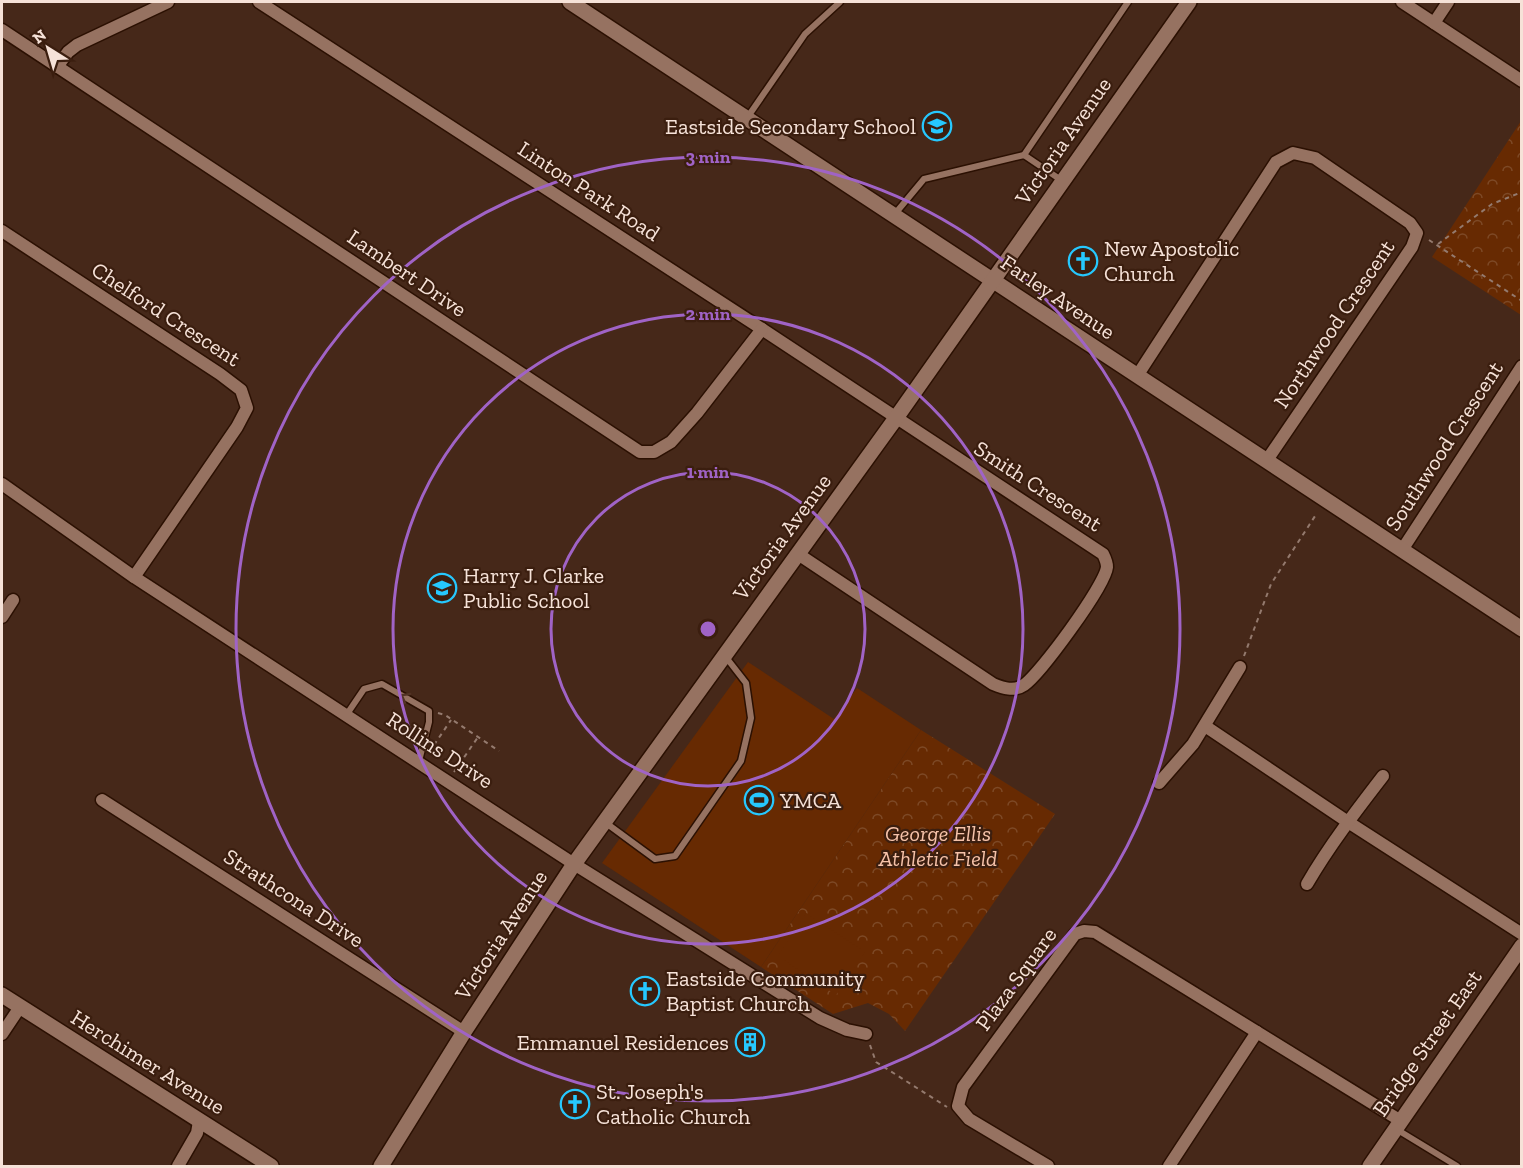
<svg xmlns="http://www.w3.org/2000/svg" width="1523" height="1168" viewBox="0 0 1523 1168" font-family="'Zilla Slab',serif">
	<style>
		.park { fill: url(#park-crowns) }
		.pitch { fill: #672a02 }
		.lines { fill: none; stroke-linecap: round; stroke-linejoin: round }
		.service-casing { stroke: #2b1002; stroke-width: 9 }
		.minor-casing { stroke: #2b1002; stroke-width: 15 }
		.tertiary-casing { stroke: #2b1002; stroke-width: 18 }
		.path { stroke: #947a6e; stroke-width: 2; stroke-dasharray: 4.5 4.5; stroke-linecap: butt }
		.service { stroke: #967261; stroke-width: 6 }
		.minor { stroke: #967261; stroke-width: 12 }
		.tertiary { stroke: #967261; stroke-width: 15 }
		.oneway { stroke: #523324 }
		.ring { fill: none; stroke: #a063c6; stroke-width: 3 }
		.labels { text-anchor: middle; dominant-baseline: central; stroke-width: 4.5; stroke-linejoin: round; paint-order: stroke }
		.poi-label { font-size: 22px; fill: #f6e2d8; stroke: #3b1e0f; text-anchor: start }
		.street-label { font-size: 22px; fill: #f6e2d8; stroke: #3b1e0f }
		.park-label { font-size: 22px; font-style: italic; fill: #f6c2a9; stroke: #3b1e0f }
		.centre { fill: #a063c6; stroke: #3b1e0f; stroke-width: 3 }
		.ring-label { font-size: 18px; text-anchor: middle; font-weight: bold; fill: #a063c6; stroke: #3b1e0f; stroke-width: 4.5; stroke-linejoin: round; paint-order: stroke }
	</style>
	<defs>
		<pattern id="park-crowns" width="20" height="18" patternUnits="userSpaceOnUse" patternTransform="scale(1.5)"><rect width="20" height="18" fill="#672a02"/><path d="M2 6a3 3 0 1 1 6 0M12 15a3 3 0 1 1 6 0" fill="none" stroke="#7d4926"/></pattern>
	</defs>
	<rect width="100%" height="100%" fill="#462819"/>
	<!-- park -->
	<g class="park">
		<path d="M1521 121V315L1432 257Z"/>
		<path d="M921 730 1055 814 905 1031 889 1014 868 1003 833 1014 761 967Z"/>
	</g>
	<!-- pitch -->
	<g class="pitch">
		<path d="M748 662 834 719 857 688 921 730 761 967 602 863Z"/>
		<path d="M806 913 865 952 836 995 778 956Z"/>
	</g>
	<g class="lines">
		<!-- service casing -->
		<g class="service-casing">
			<g id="service">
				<path d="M747 118 805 34 840 2"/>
				<path d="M1024 155 1128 2"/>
				<path d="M894 215 924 179 1024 155 1061 180"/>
				<path d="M347 714 364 689 382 684 429 711V722L419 761"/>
				<path d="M606 823 655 859 675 856 741 761 751 718 746 683 725 656"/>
				<path d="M1396 1129 1457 1166"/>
			</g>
		</g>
		<!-- minor casing -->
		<g class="minor-casing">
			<g id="minor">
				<path d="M259 2 762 329 1103 554C1105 558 1107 563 1107 567 1105 586 1040 674 1024 685 1014 692 1003 688 993 684L798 554"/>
				<path d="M1402 2 1522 81"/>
				<path d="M1434 23 1448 2"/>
				<path d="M2 30 640 452H654L671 442 697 413 762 329"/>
				<path d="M57 67 68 52 77 45 168 2"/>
				<path d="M2 231 220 374 241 390 247 408 237 427 134 577"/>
				<path d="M1137 376 1276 162 1293 153 1315 158 1410 223 1417 233 1412 247 1267 460"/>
				<path d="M2 484 134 577 574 864 820 1018 847 1030 866 1034"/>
				<path d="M1402 550 1522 366"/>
				<path d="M2 617 13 600"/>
				<path d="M1205 726 1348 822 1522 934"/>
				<path d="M1159 783 1193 744 1240 667"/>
				<path d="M102 800 464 1032"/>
				<path d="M1307 884C1329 846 1356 811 1383 776"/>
				<path d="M2 1034 20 1007"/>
				<path d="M178 1166 197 1133 199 1121"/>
				<path d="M1048 1166 969 1119 958 1106 963 1087 1075 934 1084 931 1095 932 1401 1121"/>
				<path d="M1169 1166 1257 1032"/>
			</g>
		</g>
		<!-- tertiary casing -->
		<g class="tertiary-casing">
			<g id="tertiary">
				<path d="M570 2 1522 629"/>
				<path d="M2 995 271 1166"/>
				<path d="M381 1166 464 1032 574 864 896 418 1189 2"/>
				<path d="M1370 1166 1522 946"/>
			</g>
		</g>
		<!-- path -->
		<g class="path">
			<path d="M1429 240 1522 301"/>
			<path d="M1438 244 1492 204 1522 192"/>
			<path d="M1244 656 1271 584 1317 513"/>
			<path d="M438 713 445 715 499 751"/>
			<path d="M434 745 451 720"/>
			<path d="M454 772 478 737"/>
			<path d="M870 1045 876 1062 947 1107"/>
		</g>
		<!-- service -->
		<use href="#service" class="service"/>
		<!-- minor -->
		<use href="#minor" class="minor"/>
		<!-- tertiary -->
		<use href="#tertiary" class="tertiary"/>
	</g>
	<!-- one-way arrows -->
	<defs><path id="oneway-chevron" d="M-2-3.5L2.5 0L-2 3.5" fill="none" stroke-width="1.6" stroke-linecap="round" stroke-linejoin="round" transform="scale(1.5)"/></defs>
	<use class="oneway" href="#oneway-chevron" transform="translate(405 697) rotate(-150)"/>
	<!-- distance rings -->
	<g class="ring">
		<circle cx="708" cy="629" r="157"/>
		<circle cx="708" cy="629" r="315"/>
		<circle cx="708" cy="629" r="472"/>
	</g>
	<!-- icons -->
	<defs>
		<g id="school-ring" transform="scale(1.5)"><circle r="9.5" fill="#3b1e0f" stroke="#26c8fe" stroke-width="1.5"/><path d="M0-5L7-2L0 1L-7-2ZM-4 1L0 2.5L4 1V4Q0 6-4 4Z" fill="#26c8fe"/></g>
		<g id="church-ring" transform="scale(1.5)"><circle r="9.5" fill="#3b1e0f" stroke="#26c8fe" stroke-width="1.5"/><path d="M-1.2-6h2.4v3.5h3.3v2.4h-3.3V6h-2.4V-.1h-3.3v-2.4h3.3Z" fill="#26c8fe"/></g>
		<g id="stadium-ring" transform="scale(1.5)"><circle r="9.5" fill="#3b1e0f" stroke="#26c8fe" stroke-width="1.5"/><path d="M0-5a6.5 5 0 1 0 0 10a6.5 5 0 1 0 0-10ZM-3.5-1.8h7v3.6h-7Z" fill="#26c8fe"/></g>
		<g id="building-ring" transform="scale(1.5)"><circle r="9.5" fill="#3b1e0f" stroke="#26c8fe" stroke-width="1.5"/><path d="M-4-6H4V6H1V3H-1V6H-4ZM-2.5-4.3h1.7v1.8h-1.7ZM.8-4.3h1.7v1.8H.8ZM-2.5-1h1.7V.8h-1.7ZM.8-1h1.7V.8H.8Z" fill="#26c8fe"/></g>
	</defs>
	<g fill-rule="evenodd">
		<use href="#school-ring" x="937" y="126"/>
		<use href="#church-ring" x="1083" y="261"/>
		<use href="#school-ring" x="442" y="588"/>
		<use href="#stadium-ring" x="759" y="800"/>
		<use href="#church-ring" x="645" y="991"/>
		<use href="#building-ring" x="750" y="1042"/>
		<use href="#church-ring" x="575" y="1104"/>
	</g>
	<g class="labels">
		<!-- poi labels -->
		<g class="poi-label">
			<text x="916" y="126" text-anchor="end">Eastside Secondary School</text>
			<text x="1104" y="248">New Apostolic<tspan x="1104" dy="25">Church</tspan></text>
			<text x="463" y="575">Harry J. Clarke<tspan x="463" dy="25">Public School</tspan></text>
			<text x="780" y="800">YMCA</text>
			<text x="666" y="978">Eastside Community<tspan x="666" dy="25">Baptist Church</tspan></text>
			<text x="729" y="1042" text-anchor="end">Emmanuel Residences</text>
			<text x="596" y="1091">St. Joseph's<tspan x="596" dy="25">Catholic Church</tspan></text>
		</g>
		<!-- street labels -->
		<g class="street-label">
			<text transform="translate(1063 141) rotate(-55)">Victoria Avenue</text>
			<text transform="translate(589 191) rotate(33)">Linton Park Road</text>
			<text transform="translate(407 273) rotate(34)">Lambert Drive</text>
			<text transform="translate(1058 297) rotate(34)">Farley Avenue</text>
			<text transform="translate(166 314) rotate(33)">Chelford Crescent</text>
			<text transform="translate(1334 324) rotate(-56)">Northwood Crescent</text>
			<text transform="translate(1444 446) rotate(-57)">Southwood Crescent</text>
			<text transform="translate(1038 486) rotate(33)">Smith Crescent</text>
			<text transform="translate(782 537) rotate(-54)">Victoria Avenue</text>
			<text transform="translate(440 750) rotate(33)">Rollins Drive</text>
			<text transform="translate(294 898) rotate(33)">Strathcona Drive</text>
			<text transform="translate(501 935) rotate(-57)">Victoria Avenue</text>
			<text transform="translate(1016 979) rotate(-54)">Plaza Square</text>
			<text transform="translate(1427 1043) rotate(-55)">Bridge Street East</text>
			<text transform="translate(148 1062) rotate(32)">Herchimer Avenue</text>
		</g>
		<!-- park labels -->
		<g class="park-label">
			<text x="938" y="833">George Ellis<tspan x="938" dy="25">Athletic Field</tspan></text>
		</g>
	</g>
	<circle cx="708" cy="629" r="9" class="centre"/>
	<g class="ring-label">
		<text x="708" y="163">3 min</text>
		<text x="708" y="320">2 min</text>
		<text x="708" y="478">1 min</text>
	</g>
	<!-- border -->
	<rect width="1523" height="1168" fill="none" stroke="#f6e2d8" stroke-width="6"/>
	<!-- north arrow -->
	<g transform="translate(48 48) rotate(323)" stroke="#3b1e0f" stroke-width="4.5" paint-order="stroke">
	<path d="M0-4.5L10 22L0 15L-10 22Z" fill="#f6e2d8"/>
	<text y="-9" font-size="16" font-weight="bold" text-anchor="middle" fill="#f6e2d8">N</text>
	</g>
</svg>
